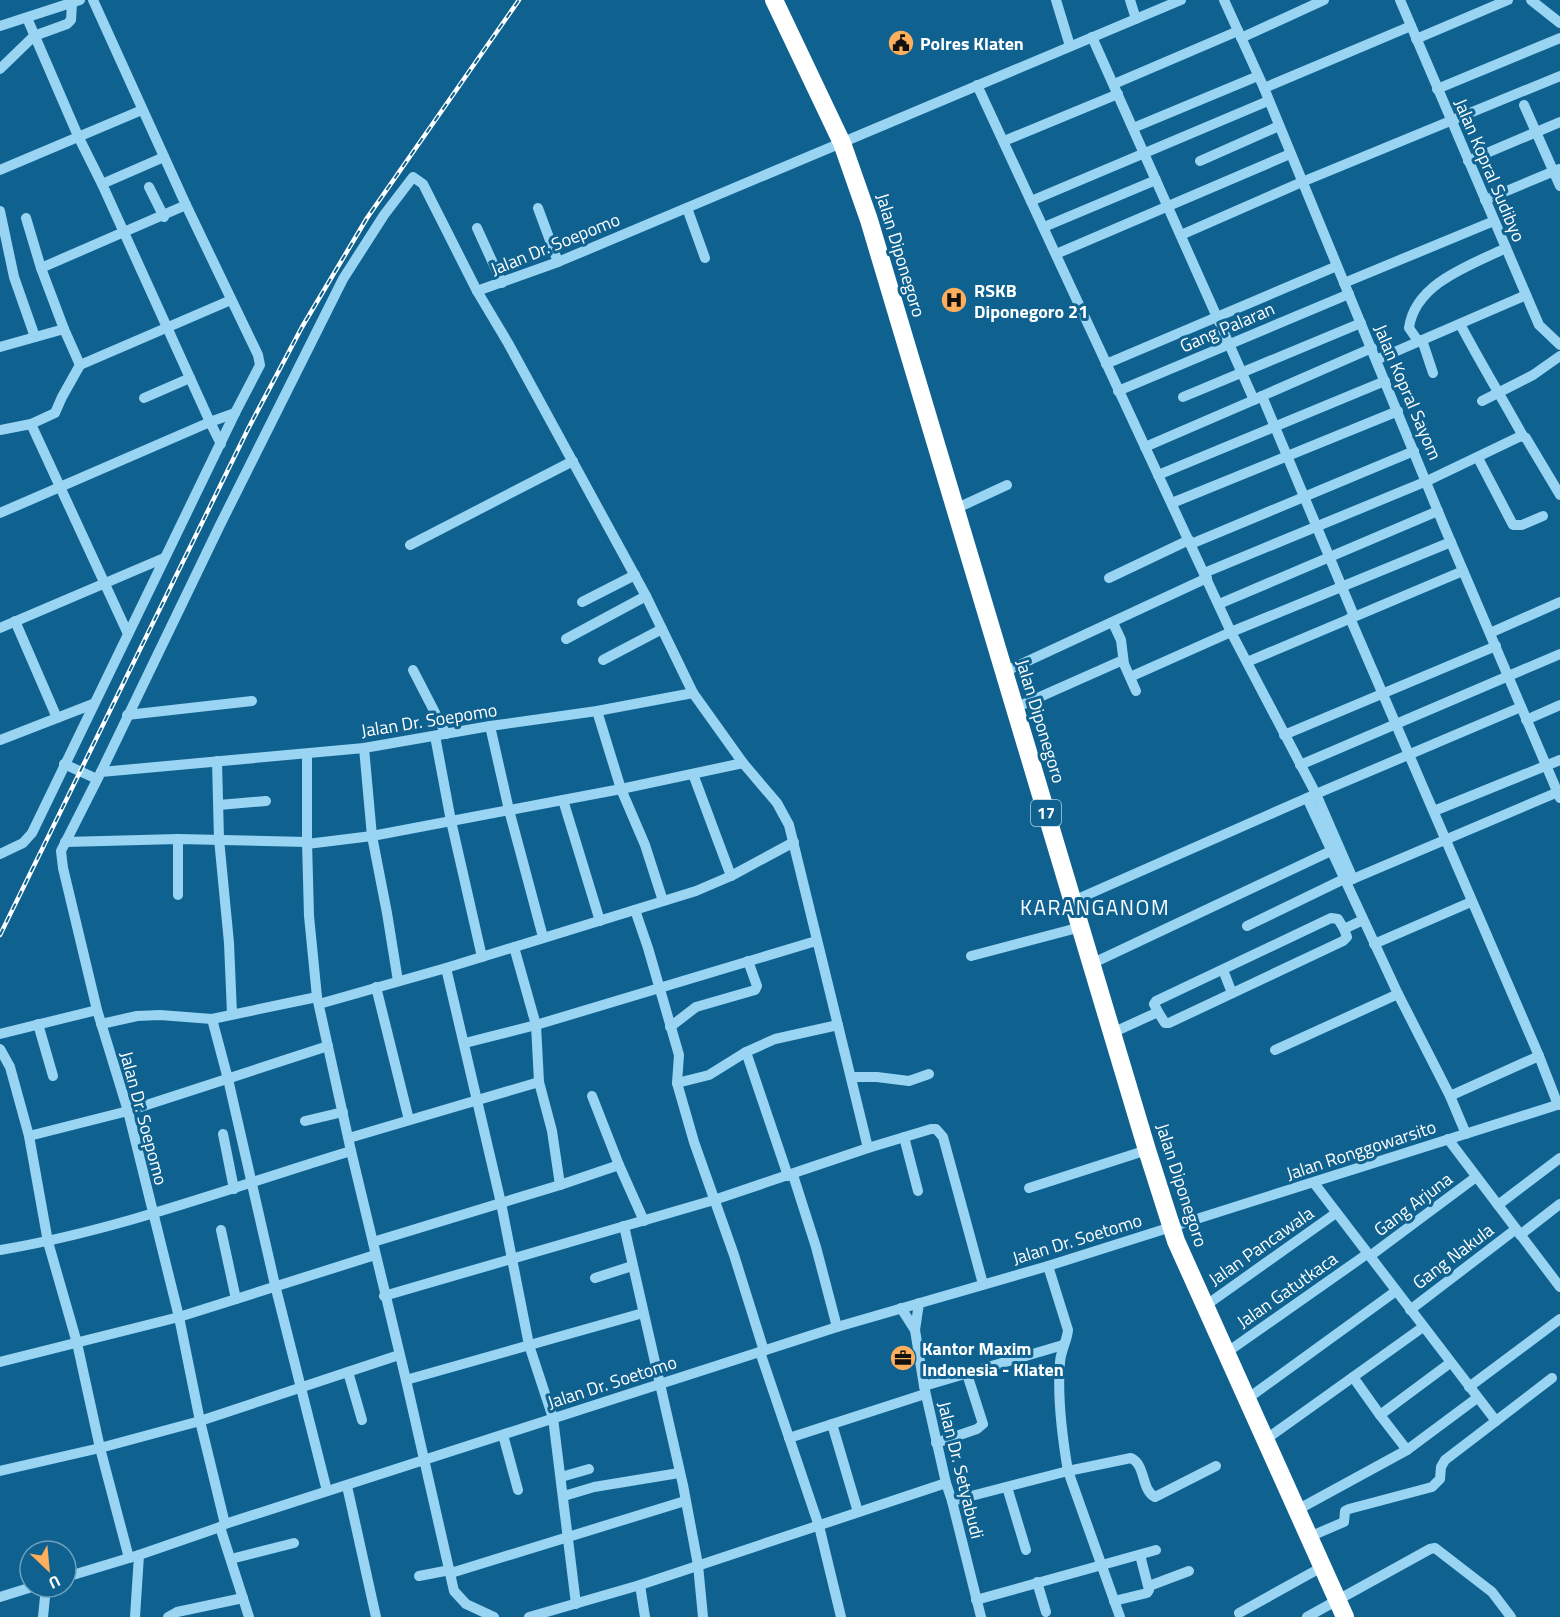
<svg xmlns="http://www.w3.org/2000/svg" width="1560" height="1617" viewBox="0 0 1560 1617" font-family="'Titillium Web',sans-serif">
	<style>
		.lines { fill: none; stroke-linecap: round; stroke-linejoin: round }
		.minor { stroke: #99d4f3; stroke-width: 10 }
		.highway { stroke: #fff; stroke-width: 18 }
		.rail-casing { stroke: #fff; stroke-width: 4.5 }
		.rail { stroke: #0f6290; stroke-width: 2; stroke-dasharray: 7; stroke-linecap: butt }
		.labels { text-anchor: middle; dominant-baseline: central; stroke-width: 6; stroke-linejoin: round; paint-order: stroke }
		.shield { fill: #0f6290; stroke: #b7d0de; stroke-width: 1.5 }
		.shield-label { font-size: 16px; font-weight: bold; fill: #fff }
		.poi-label { font-size: 18px; font-weight: bold; fill: #fff; stroke: #0f6290; text-anchor: start }
		.street-label { font-size: 18px; fill: #fff; stroke: #0f6290 }
		.quarter-label { font-size: 21px; letter-spacing: 1.5px; fill: #fff; stroke: #0f6290 }
	</style>
	<rect width="100%" height="100%" fill="#0f6290"/>
	<g class="lines">
		<!-- minor -->
		<g class="minor">
			<path d="M1056 0 1070 46"/>
			<path d="M1130 0 1136 19"/>
			<path d="M1224 0 1264 88 1444 526 1560 798"/>
			<path d="M1400 0 1539 325 1560 345"/>
			<path d="M1531 0 1560 23"/>
			<path d="M0 26 80 0"/>
			<path d="M1092 37 1254 400 1262 396 1354 616"/>
			<path d="M1241 38 1324 0"/>
			<path d="M1416 39 1508 0"/>
			<path d="M0 69 34 36 67 24 71 20 72 3"/>
			<path d="M1114 84 1238 31"/>
			<path d="M977 85 1231 632 1316 794 1307 798 1398 994 1450 1096 1539 1056 1558 1105"/>
			<path d="M1264 88 1411 26"/>
			<path d="M1437 89 1560 38"/>
			<path d="M1524 105 1560 186"/>
			<path d="M1133 128 1258 76"/>
			<path d="M1004 141 1118 94"/>
			<path d="M1200 161 1279 126"/>
			<path d="M1468 161 1560 122"/>
			<path d="M0 170 142 110"/>
			<path d="M102 184 164 157"/>
			<path d="M149 187 164 217"/>
			<path d="M1485 200 1559 169"/>
			<path d="M1031 201 1268 101"/>
			<path d="M538 208 558 262"/>
			<path d="M687 208 705 258"/>
			<path d="M0 211 14 277 35 337"/>
			<path d="M26 218 41 268 64 329"/>
			<path d="M1044 227 1156 180"/>
			<path d="M477 228 502 283"/>
			<path d="M1181 235 1302 182 1560 76"/>
			<path d="M1056 254 1290 154"/>
			<path d="M41 268 186 205"/>
			<path d="M1344 283 1494 221"/>
			<path d="M1460 324C1480 362 1502 398 1523 436"/>
			<path d="M1422 340 1433 373"/>
			<path d="M1418 341 1409 328C1415 283 1471 265 1506 248"/>
			<path d="M0 347 64 329 80 365"/>
			<path d="M1376 360 1526 295"/>
			<path d="M1106 364 1337 266"/>
			<path d="M1118 391 1349 294"/>
			<path d="M1262 396 1372 348"/>
			<path d="M1183 397 1361 323"/>
			<path d="M144 398 190 378"/>
			<path d="M1482 401 1533 375 1560 356"/>
			<path d="M31 424 128 634"/>
			<path d="M0 430 31 424 55 413 62 397 80 365 231 300"/>
			<path d="M221 444 210 422 235 413"/>
			<path d="M1145 447 1254 400"/>
			<path d="M1478 458 1513 525H1522L1543 516"/>
			<path d="M1158 475 1385 381"/>
			<path d="M1172 503 1398 411"/>
			<path d="M955 509 1007 485"/>
			<path d="M0 513 210 422 102 184 78 136 27 18"/>
			<path d="M1191 544 1414 451"/>
			<path d="M410 545 573 461"/>
			<path d="M1204 573 1427 481 1521 436 1526 438 1560 495"/>
			<path d="M1109 578 1189 540"/>
			<path d="M582 602 635 575"/>
			<path d="M1219 604 1438 511"/>
			<path d="M1350 618C1414 763 1475 910 1539 1056"/>
			<path d="M15 621 57 718"/>
			<path d="M1113 623 1121 640 1124 664 1136 691"/>
			<path d="M0 628 164 558"/>
			<path d="M1490 633 1560 602"/>
			<path d="M566 639 646 596"/>
			<path d="M603 660 662 629"/>
			<path d="M1247 662 1463 571"/>
			<path d="M413 670 446 734"/>
			<path d="M1004 672 1207 578"/>
			<path d="M1130 677 1231 632 1451 542"/>
			<path d="M693 693 743 763 777 803 789 825 868 1148"/>
			<path d="M1015 708 1123 660"/>
			<path d="M597 711 621 789 645 845 663 901"/>
			<path d="M127 715 252 701"/>
			<path d="M1526 720 1560 705"/>
			<path d="M490 726 509 810 543 937"/>
			<path d="M1284 735 1496 646"/>
			<path d="M435 736 451 821 482 957"/>
			<path d="M0 740 93 704"/>
			<path d="M364 748 372 836 387 913 398 981"/>
			<path d="M307 754V842L309 916 317 997 351 1151 406 1380 454 1591 466 1604 494 1617"/>
			<path d="M217 761 219 839 229 943 232 1014"/>
			<path d="M64 764 97 779"/>
			<path d="M1300 765 1560 654"/>
			<path d="M101 772 220 525 343 279 384 215 413 177 423 184 477 291"/>
			<path d="M693 774 731 876"/>
			<path d="M563 800 600 921"/>
			<path d="M219 805 266 801"/>
			<path d="M1434 811 1560 760"/>
			<path d="M65 842 178 839 307 842"/>
			<path d="M307 844 372 836 621 789 743 763"/>
			<path d="M0 854 23 843 32 833 235 413 260 365 258 355 186 205 93 0"/>
			<path d="M1353 879 1316 794 1521 707"/>
			<path d="M1348 881 1558 792"/>
			<path d="M178 895V839"/>
			<path d="M1073 901 1307 798"/>
			<path d="M635 910 648 948 679 1055 677 1083 694 1142 734 1255 764 1351"/>
			<path d="M1247 926 1344 879"/>
			<path d="M1374 944 1471 902"/>
			<path d="M971 956 1081 927"/>
			<path d="M1091 964 1331 851"/>
			<path d="M446 968 501 1203 529 1345 553 1418 576 1604"/>
			<path d="M1223 970 1232 993"/>
			<path d="M376 987 409 1120"/>
			<path d="M319 1004 446 968 696 891 731 876 794 842"/>
			<path d="M1158 1012 1154 1004 1156 1001 1331 918 1338 919 1344 929"/>
			<path d="M212 1019 228 1079 275 1285 327 1491"/>
			<path d="M38 1024 53 1076"/>
			<path d="M101 1024 137 1016 160 1015 212 1019 317 997"/>
			<path d="M670 1027 696 1007 755 990 757 986 748 961"/>
			<path d="M1112 1033 1158 1012 1165 1023H1169L1343 941 1347 937 1344 929 1363 920"/>
			<path d="M0 1034 97 1010"/>
			<path d="M465 1043 536 1025 816 941"/>
			<path d="M0 1049 10 1067 29 1136 48 1242 77 1343 100 1448 129 1558"/>
			<path d="M1275 1050 1398 994"/>
			<path d="M746 1052 788 1176"/>
			<path d="M852 1077H877L909 1081 929 1074"/>
			<path d="M677 1083 709 1075 746 1052 775 1039 838 1025"/>
			<path d="M592 1096 619 1165 644 1221"/>
			<path d="M1450 1096 1466 1134"/>
			<path d="M305 1121 343 1112"/>
			<path d="M223 1134 234 1189"/>
			<path d="M29 1136 128 1111 328 1046"/>
			<path d="M904 1137 918 1191"/>
			<path d="M349 1138 539 1082"/>
			<path d="M1448 1139 1560 1287"/>
			<path d="M793 1175 816 1247 837 1327"/>
			<path d="M560 1185 619 1165"/>
			<path d="M1029 1188 1147 1150"/>
			<path d="M1498 1205 1560 1158"/>
			<path d="M624 1226 683 1485 698 1565 703 1617"/>
			<path d="M221 1230 236 1299"/>
			<path d="M1520 1235 1560 1204"/>
			<path d="M373 1242 560 1185 552 1131 539 1082 536 1025 514 947"/>
			<path d="M0 1250C120 1230 235 1186 351 1151"/>
			<path d="M1370 1256 1476 1177"/>
			<path d="M1048 1266 1068 1330C1067 1341 1061 1350 1060 1362 1057 1398 1062 1436 1068 1471L1120 1617"/>
			<path d="M595 1278 632 1266"/>
			<path d="M384 1296 714 1200 868 1148 931 1129H936L943 1137 983 1284"/>
			<path d="M919 1303 915 1330 924 1386 946 1483 952 1501 981 1617"/>
			<path d="M1205 1306 1336 1213"/>
			<path d="M901 1308 915 1330"/>
			<path d="M1410 1310 1516 1229"/>
			<path d="M760 1352 819 1526 841 1617"/>
			<path d="M1226 1353 1367 1254"/>
			<path d="M0 1362 179 1317 375 1255"/>
			<path d="M348 1372 362 1420"/>
			<path d="M1353 1377 1380 1415"/>
			<path d="M406 1380 643 1313"/>
			<path d="M924 1386 1063 1345"/>
			<path d="M1469 1387 1560 1319"/>
			<path d="M1247 1399 1396 1291"/>
			<path d="M1496 1421 1552 1378"/>
			<path d="M832 1424 858 1512"/>
			<path d="M503 1435 518 1490"/>
			<path d="M789 1438 925 1394"/>
			<path d="M1265 1440 1423 1327"/>
			<path d="M936 1443 977 1429 983 1424 967 1374"/>
			<path d="M1407 1450 1380 1415 1450 1363"/>
			<path d="M0 1471 100 1448 200 1421 399 1355"/>
			<path d="M561 1477 589 1469"/>
			<path d="M347 1486 376 1617"/>
			<path d="M1007 1487 1026 1550"/>
			<path d="M564 1496 594 1487 679 1473"/>
			<path d="M952 1501 1068 1471 1131 1458C1146 1465 1141 1490 1155 1497L1216 1466"/>
			<path d="M1297 1510 1407 1450 1477 1398"/>
			<path d="M225 1524 200 1421 179 1317 128 1111 97 1010 63 868 61 851 101 772 364 748 490 726 597 711 693 693 646 596 508 343 477 291 558 262 1181 0"/>
			<path d="M220 1527 249 1617"/>
			<path d="M1309 1537 1344 1522 1345 1511 1349 1509 1432 1487 1440 1479 1441 1467 1445 1460 1496 1421 1314 1183"/>
			<path d="M231 1559 294 1543"/>
			<path d="M451 1573 685 1501"/>
			<path d="M419 1576 450 1570"/>
			<path d="M66 1577 139 1555 220 1527 225 1524 837 1327 1048 1266 1560 1104"/>
			<path d="M1037 1582 1046 1612"/>
			<path d="M640 1585 645 1617"/>
			<path d="M1149 1586 1189 1571"/>
			<path d="M0 1597 32 1587"/>
			<path d="M976 1600 1156 1550"/>
			<path d="M1114 1601 1147 1593 1149 1590 1140 1555"/>
			<path d="M1239 1613 1322 1567"/>
			<path d="M43 1617 46 1587"/>
			<path d="M135 1617 139 1555"/>
			<path d="M168 1617 177 1612 243 1598"/>
			<path d="M529 1617 640 1585 946 1483"/>
			<path d="M1307 1617 1430 1549 1435 1548 1492 1592 1511 1617"/>
		</g>
		<!-- highway -->
		<path class="highway" d="M774 0 842 143 869 220 1147 1150 1176 1241 1345 1617"/>
		<!-- rail casing -->
		<g class="rail-casing">
			<path id="rail" d="M0 935 248 429 302 327 367 218 519 0"/>
		</g>
		<!-- rail -->
		<use href="#rail" class="rail"/>
	</g>
	<!-- icons -->
	<defs>
		<g id="civic-disc" transform="scale(1.35)"><circle r="9.5" fill="#ffae5b" stroke="#0f6290"/><path d="M-.6-6.5H3V-4.5H.6V-3L4-1V1h2V6H-6V1h2V-1L-.6-3ZM-1.2 2.5V6h2.4V2.5Z" fill="#111"/></g>
		<g id="hospital-disc" transform="scale(1.35)"><circle r="9.5" fill="#ffae5b" stroke="#0f6290"/><path d="M-5-5h3v3.5h4V-5h3V5h-3V1.5h-4V5h-3Z" fill="#111"/></g>
		<g id="office-disc" transform="scale(1.35)"><circle r="9.5" fill="#ffae5b" stroke="#0f6290"/><path d="M-6-3h4V-5.5h4V-3h4V5H-6ZM-1-4.5V-3h2v-1.5ZM-6 0V1H6V0Z" fill="#111"/></g>
	</defs>
	<g fill-rule="evenodd">
		<use href="#civic-disc" x="901" y="43"/>
		<use href="#hospital-disc" x="954" y="300"/>
		<use href="#office-disc" x="903" y="1358"/>
	</g>
	<g class="labels">
		<!-- shield labels -->
		<rect class="shield" x="1031" y="800" width="30" height="26" rx="4.5"/>
		<g class="shield-label">
			<text x="1046" y="813">17</text>
		</g>
		<!-- poi labels -->
		<g class="poi-label">
			<text x="920" y="43">Polres Klaten</text>
			<text x="974" y="290">RSKB<tspan x="974" dy="21">Diponegoro 21</tspan></text>
			<text x="922" y="1348">Kantor Maxim<tspan x="922" dy="21">Indonesia - Klaten</tspan></text>
		</g>
		<!-- street labels -->
		<g class="street-label">
			<text transform="translate(1490 170) rotate(67)">Jalan Kopral Sudibyo</text>
			<text transform="translate(555 244) rotate(-22)">Jalan Dr. Soepomo</text>
			<text transform="translate(901 255) rotate(73)">Jalan Diponegoro</text>
			<text transform="translate(1227 327) rotate(-23)">Gang Palaran</text>
			<text transform="translate(1408 392) rotate(67)">Jalan Kopral Sayom</text>
			<text transform="translate(429 720) rotate(-9)">Jalan Dr. Soepomo</text>
			<text transform="translate(1041 721) rotate(73)">Jalan Diponegoro</text>
			<text transform="translate(144 1118) rotate(75)">Jalan Dr. Soepomo</text>
			<text transform="translate(1361 1150) rotate(-18)">Jalan Ronggowarsito</text>
			<text transform="translate(1182 1185) rotate(72)">Jalan Diponegoro</text>
			<text transform="translate(1413 1204) rotate(-37)">Gang Arjuna</text>
			<text transform="translate(1077 1239) rotate(-17)">Jalan Dr. Soetomo</text>
			<text transform="translate(1261 1246) rotate(-35)">Jalan Pancawala</text>
			<text transform="translate(1453 1256) rotate(-37)">Gang Nakula</text>
			<text transform="translate(1287 1290) rotate(-35)">Jalan Gatutkaca</text>
			<text transform="translate(612 1382) rotate(-18)">Jalan Dr. Soetomo</text>
			<text transform="translate(961 1470) rotate(76)">Jalan Dr. Setyabudi</text>
		</g>
		<!-- quarter labels -->
		<g class="quarter-label">
			<text x="1095" y="907">KARANGANOM</text>
		</g>
	</g>
	<!-- north arrow -->
	<g transform="translate(48 1569) rotate(154)"><circle r="28" fill="#0f6290" stroke="#6fa1bc" stroke-width="1.5"/>
	<path d="M0-4.5L10 22L0 15L-10 22Z" fill="#ffae5b"/>
	<text y="-9" font-size="16" font-weight="bold" text-anchor="middle" fill="#ffffff">U</text>
	</g>
</svg>
